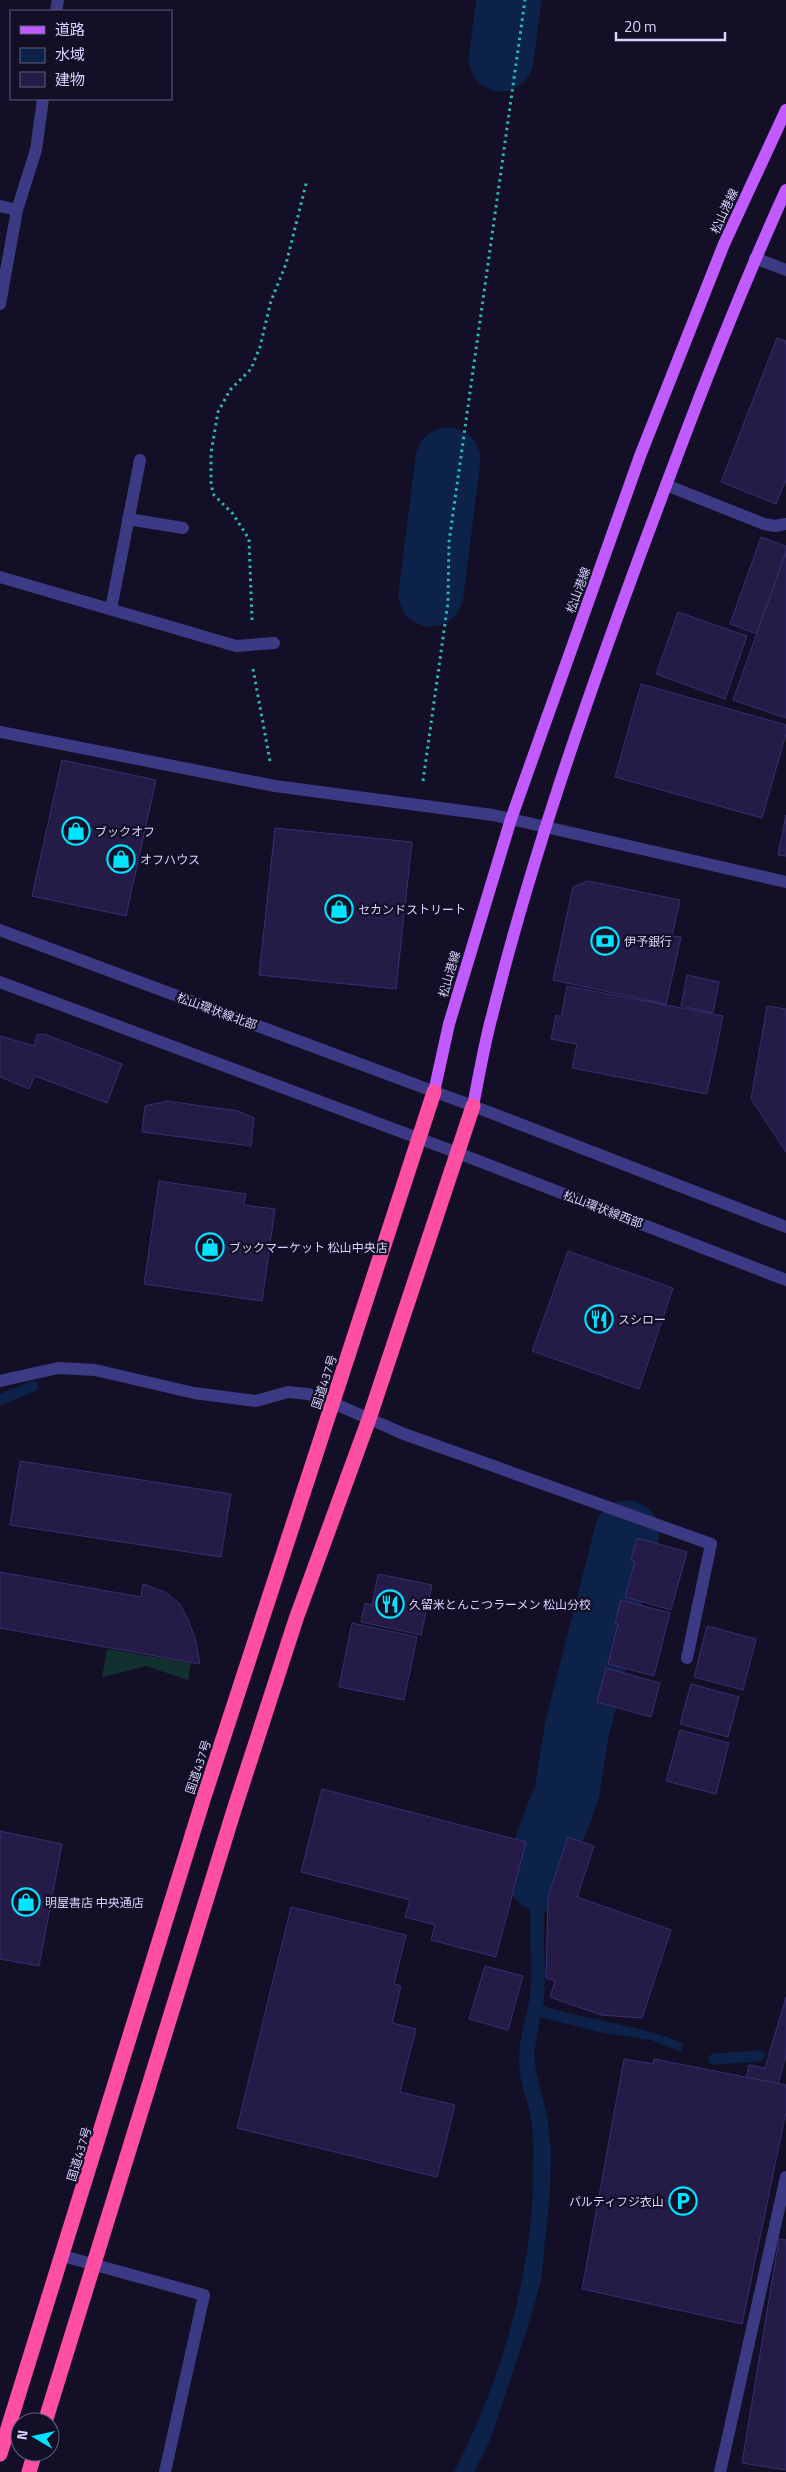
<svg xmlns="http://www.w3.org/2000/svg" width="786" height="2472" viewBox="0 0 786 2472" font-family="'Titillium Web','Noto Sans JP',sans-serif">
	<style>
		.green { fill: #12302f }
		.water { fill: #0c2248 }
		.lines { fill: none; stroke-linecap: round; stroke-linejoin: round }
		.stream { stroke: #0c2248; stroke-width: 11 }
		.river { stroke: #0c2248; stroke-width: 65 }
		.building { fill: #241b47; stroke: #3b2d73 }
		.path { stroke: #2fb8b0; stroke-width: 3; stroke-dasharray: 2.5 4; stroke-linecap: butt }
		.minor { stroke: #3d3a85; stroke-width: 12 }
		.major { stroke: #c25bff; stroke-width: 12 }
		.highway { stroke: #ff4fa3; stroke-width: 15 }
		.labels { text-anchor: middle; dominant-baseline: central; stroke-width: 4.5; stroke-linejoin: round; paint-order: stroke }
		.street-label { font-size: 12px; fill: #d9d4ff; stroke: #130f26 }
		.poi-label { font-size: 12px; fill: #d9d4ff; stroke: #130f26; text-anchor: start }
	</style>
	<rect width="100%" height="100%" fill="#130f26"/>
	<!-- green -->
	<path class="green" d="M107 1649 191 1663 188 1680 146 1666 102 1677Z"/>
	<!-- water -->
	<path class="water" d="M561 1789 574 1795C561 1828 549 1860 545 1895 541 1931 548 1969 543 2006 589 2020 638 2025 683 2043L681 2052 651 2040 604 2033 540 2017 534 2053 536 2071 548 2120 551 2151 550 2192 541 2280 529 2323 491 2438 474 2472H454C500 2384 534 2271 533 2171 533 2154 534 2135 531 2118 528 2100 519 2081 519 2063 518 2036 530 2011 531 1985 532 1937 525 1885 541 1838 546 1821 554 1805 561 1789Z"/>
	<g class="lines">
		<!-- stream -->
		<g class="stream">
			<path d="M0 1400 33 1386"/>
			<path d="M714 2059 759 2056"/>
		</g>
		<!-- river -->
		<g class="river">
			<path d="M501 59 509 0"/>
			<path d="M431 594 448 460"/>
			<path d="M541 1879 548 1842 567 1792 577 1729 627 1533"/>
		</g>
	</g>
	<!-- building -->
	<g class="building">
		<path d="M777 338 786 341V480L776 504 721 482Z"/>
		<path d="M761 537 786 546V552L757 634 730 624Z"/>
		<path d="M786 552V718L733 700Z"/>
		<path d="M678 612 747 636 725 699 656 674Z"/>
		<path d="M641 684 786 725V734L762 818 615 777Z"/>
		<path d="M62 760 156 780 126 916 32 896Z"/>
		<path d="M786 815V856L778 855Z"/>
		<path d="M275 828 412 842 396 989 259 975Z"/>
		<path d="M588 881 680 900 672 936 681 937 666 1004 553 980 573 887Z"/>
		<path d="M687 975 719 982 713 1013 681 1006Z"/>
		<path d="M567 986 723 1016 707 1094 572 1068 577 1044 551 1039 556 1015 561 1017Z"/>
		<path d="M767 1006 786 1009V1152L751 1099Z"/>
		<path d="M44 1034 122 1064 107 1103 35 1076 29 1089 0 1077V1036L34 1046 37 1035Z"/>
		<path d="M167 1101 238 1111 254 1118 251 1146 142 1132 145 1106Z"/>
		<path d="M159 1181 246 1194 244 1205 275 1209 262 1301 144 1284Z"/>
		<path d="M568 1251 673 1288 639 1389 532 1351Z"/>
		<path d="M20 1461 231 1494 221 1557 10 1525Z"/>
		<path d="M637 1538 687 1552 671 1610 625 1597 635 1561 631 1560Z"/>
		<path d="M0 1572 141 1597 143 1584 165 1592 180 1604 188 1620 195 1638 200 1664 0 1628Z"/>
		<path d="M378 1574 432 1585 421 1635 361 1622 365 1603 372 1605Z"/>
		<path d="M621 1600 670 1613 654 1676 608 1664 618 1624 615 1623Z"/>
		<path d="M352 1623 417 1637 404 1700 339 1687Z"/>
		<path d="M707 1626 756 1639 743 1690 694 1677Z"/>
		<path d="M606 1668 660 1683 651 1717 597 1702Z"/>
		<path d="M691 1684 739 1697 728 1737 680 1724Z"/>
		<path d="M680 1730 729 1743 716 1794 666 1781Z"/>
		<path d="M322 1789 526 1842 496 1957 431 1940 435 1925 405 1917 410 1900 301 1872Z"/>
		<path d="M0 1831 62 1844 39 1966 0 1959Z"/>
		<path d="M568 1837 594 1846 577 1897 671 1930 642 2018 601 2015 550 1997 555 1981 546 1978 548 1897Z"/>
		<path d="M291 1907 406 1935 394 1984 401 1986 392 2023 416 2029 400 2092 455 2105 437 2177 237 2128Z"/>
		<path d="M485 1966 523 1976 508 2030 469 2019Z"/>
		<path d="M786 1997V2055L778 2084 746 2079 749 2065 765 2068Z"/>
		<path d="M624 2059 653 2064 654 2059 786 2085V2112L742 2324 582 2289Z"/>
		<path d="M779 2239 786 2240V2470L742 2463Z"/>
	</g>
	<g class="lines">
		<!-- path -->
		<g class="path">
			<path d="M252 620 249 539 233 514 213 494 211 482V453L218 412 230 390 251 369 260 347 271 301 286 264 307 180"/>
			<path d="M253 669 270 761"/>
			<path d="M423 781 448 602 449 542 525 0"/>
		</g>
		<!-- minor -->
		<g class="minor">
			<path d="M56 11 58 0"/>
			<path d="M0 206 17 210"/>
			<path d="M755 258 786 270"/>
			<path d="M0 304 17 210 36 150 43 99"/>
			<path d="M666 485 764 524 775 526 786 524"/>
			<path d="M128 519 183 528"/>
			<path d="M0 577 236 646 274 643"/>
			<path d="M111 609 140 460"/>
			<path d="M0 732 275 786 493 815 786 882"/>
			<path d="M0 930 473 1106 786 1227"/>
			<path d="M0 982 458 1153 786 1280"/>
			<path d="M0 1381 58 1368 95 1370 194 1393 256 1401 288 1392 308 1394 333 1403 404 1434 711 1544 687 1658"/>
			<path d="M63 2256 204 2295 165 2472"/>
			<path d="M720 2472 786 2177"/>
		</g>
		<!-- major -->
		<g class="major">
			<path d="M434 1092 449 1024 511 819 640 456 724 244 786 110"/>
			<path d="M473 1106C479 1076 484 1045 492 1016 530 863 582 713 636 566 683 439 730 313 786 190"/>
		</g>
		<!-- highway -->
		<g class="highway">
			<path d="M45 2422 234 1810 296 1619 369 1419 473 1106"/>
			<path d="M0 2454 203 1800 434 1092"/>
			<path d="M29 2472 35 2452"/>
		</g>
	</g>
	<!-- icons -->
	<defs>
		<g id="shop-ring" transform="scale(1.4375)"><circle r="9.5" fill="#130f26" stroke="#00e5ff" stroke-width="1.5"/><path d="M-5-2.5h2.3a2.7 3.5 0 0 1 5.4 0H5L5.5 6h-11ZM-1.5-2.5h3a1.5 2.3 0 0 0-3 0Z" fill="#00e5ff"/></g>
		<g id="bank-ring" transform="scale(1.4375)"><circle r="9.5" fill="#130f26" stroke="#00e5ff" stroke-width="1.5"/><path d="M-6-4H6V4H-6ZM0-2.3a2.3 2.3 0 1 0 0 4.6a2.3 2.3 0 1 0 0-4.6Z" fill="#00e5ff"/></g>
		<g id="restaurant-ring" transform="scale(1.4375)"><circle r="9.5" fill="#130f26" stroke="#00e5ff" stroke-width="1.5"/><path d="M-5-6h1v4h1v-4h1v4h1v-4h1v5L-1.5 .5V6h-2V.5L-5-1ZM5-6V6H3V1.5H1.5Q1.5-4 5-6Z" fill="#00e5ff"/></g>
		<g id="parking-ring" transform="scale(1.4375)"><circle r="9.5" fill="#130f26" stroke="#00e5ff" stroke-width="1.5"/><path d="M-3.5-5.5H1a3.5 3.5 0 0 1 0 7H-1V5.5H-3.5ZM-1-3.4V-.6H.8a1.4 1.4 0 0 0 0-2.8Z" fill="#00e5ff"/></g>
	</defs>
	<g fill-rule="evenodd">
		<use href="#shop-ring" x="76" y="831"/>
		<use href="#shop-ring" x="121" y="859"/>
		<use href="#shop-ring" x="339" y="909"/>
		<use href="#bank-ring" x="605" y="941"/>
		<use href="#shop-ring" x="210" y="1247"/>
		<use href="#restaurant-ring" x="599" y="1319"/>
		<use href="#restaurant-ring" x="390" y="1604"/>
		<use href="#shop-ring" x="26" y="1902"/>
		<use href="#parking-ring" x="683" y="2201"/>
	</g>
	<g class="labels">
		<!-- street labels -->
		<g class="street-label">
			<text transform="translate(724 211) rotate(-65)">松山港線</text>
			<text transform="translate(578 590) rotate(-70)">松山港線</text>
			<text transform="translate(449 974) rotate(-74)">松山港線</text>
			<text transform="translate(217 1011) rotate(20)">松山環状線北部</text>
			<text transform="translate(603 1209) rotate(21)">松山環状線西部</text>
			<text transform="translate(324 1382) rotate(-72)">国道437号</text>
			<text transform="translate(198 1767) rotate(-72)">国道437号</text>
			<text transform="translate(79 2154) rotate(-73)">国道437号</text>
		</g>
		<!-- poi labels -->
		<g class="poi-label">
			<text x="95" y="831">ブックオフ</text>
			<text x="140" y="859">オフハウス</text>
			<text x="358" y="909">セカンドストリート</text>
			<text x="624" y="941">伊予銀行</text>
			<text x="229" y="1247">ブックマーケット 松山中央店</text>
			<text x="618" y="1319">スシロー</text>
			<text x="409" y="1604">久留米とんこつラーメン 松山分校</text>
			<text x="45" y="1902">明屋書店 中央通店</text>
			<text x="664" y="2201" text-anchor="end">パルティフジ衣山</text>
		</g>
	</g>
	<!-- legend -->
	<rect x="10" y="10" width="162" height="90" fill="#130f26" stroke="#625e7d"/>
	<rect x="20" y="26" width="25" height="8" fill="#c25bff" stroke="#625e7d"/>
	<text x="55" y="35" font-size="15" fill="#d9d4ff">道路</text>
	<rect x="20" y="48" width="25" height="15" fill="#0c2248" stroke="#625e7d"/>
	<text x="55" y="60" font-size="15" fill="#d9d4ff">水域</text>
	<rect x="20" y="72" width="25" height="15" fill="#241b47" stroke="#625e7d"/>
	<text x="55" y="85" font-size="15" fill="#d9d4ff">建物</text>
	<!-- north arrow -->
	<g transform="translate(35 2437) rotate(279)"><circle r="24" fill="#130f26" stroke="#625e7d"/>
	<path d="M0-4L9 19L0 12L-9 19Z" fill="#00e5ff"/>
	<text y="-8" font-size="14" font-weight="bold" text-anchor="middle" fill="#d9d4ff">N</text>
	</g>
	<!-- scale -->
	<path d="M616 32v8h109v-8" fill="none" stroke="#d9d4ff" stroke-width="2.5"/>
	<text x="624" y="32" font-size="15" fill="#d9d4ff" stroke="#130f26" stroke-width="4" paint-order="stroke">20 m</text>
</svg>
